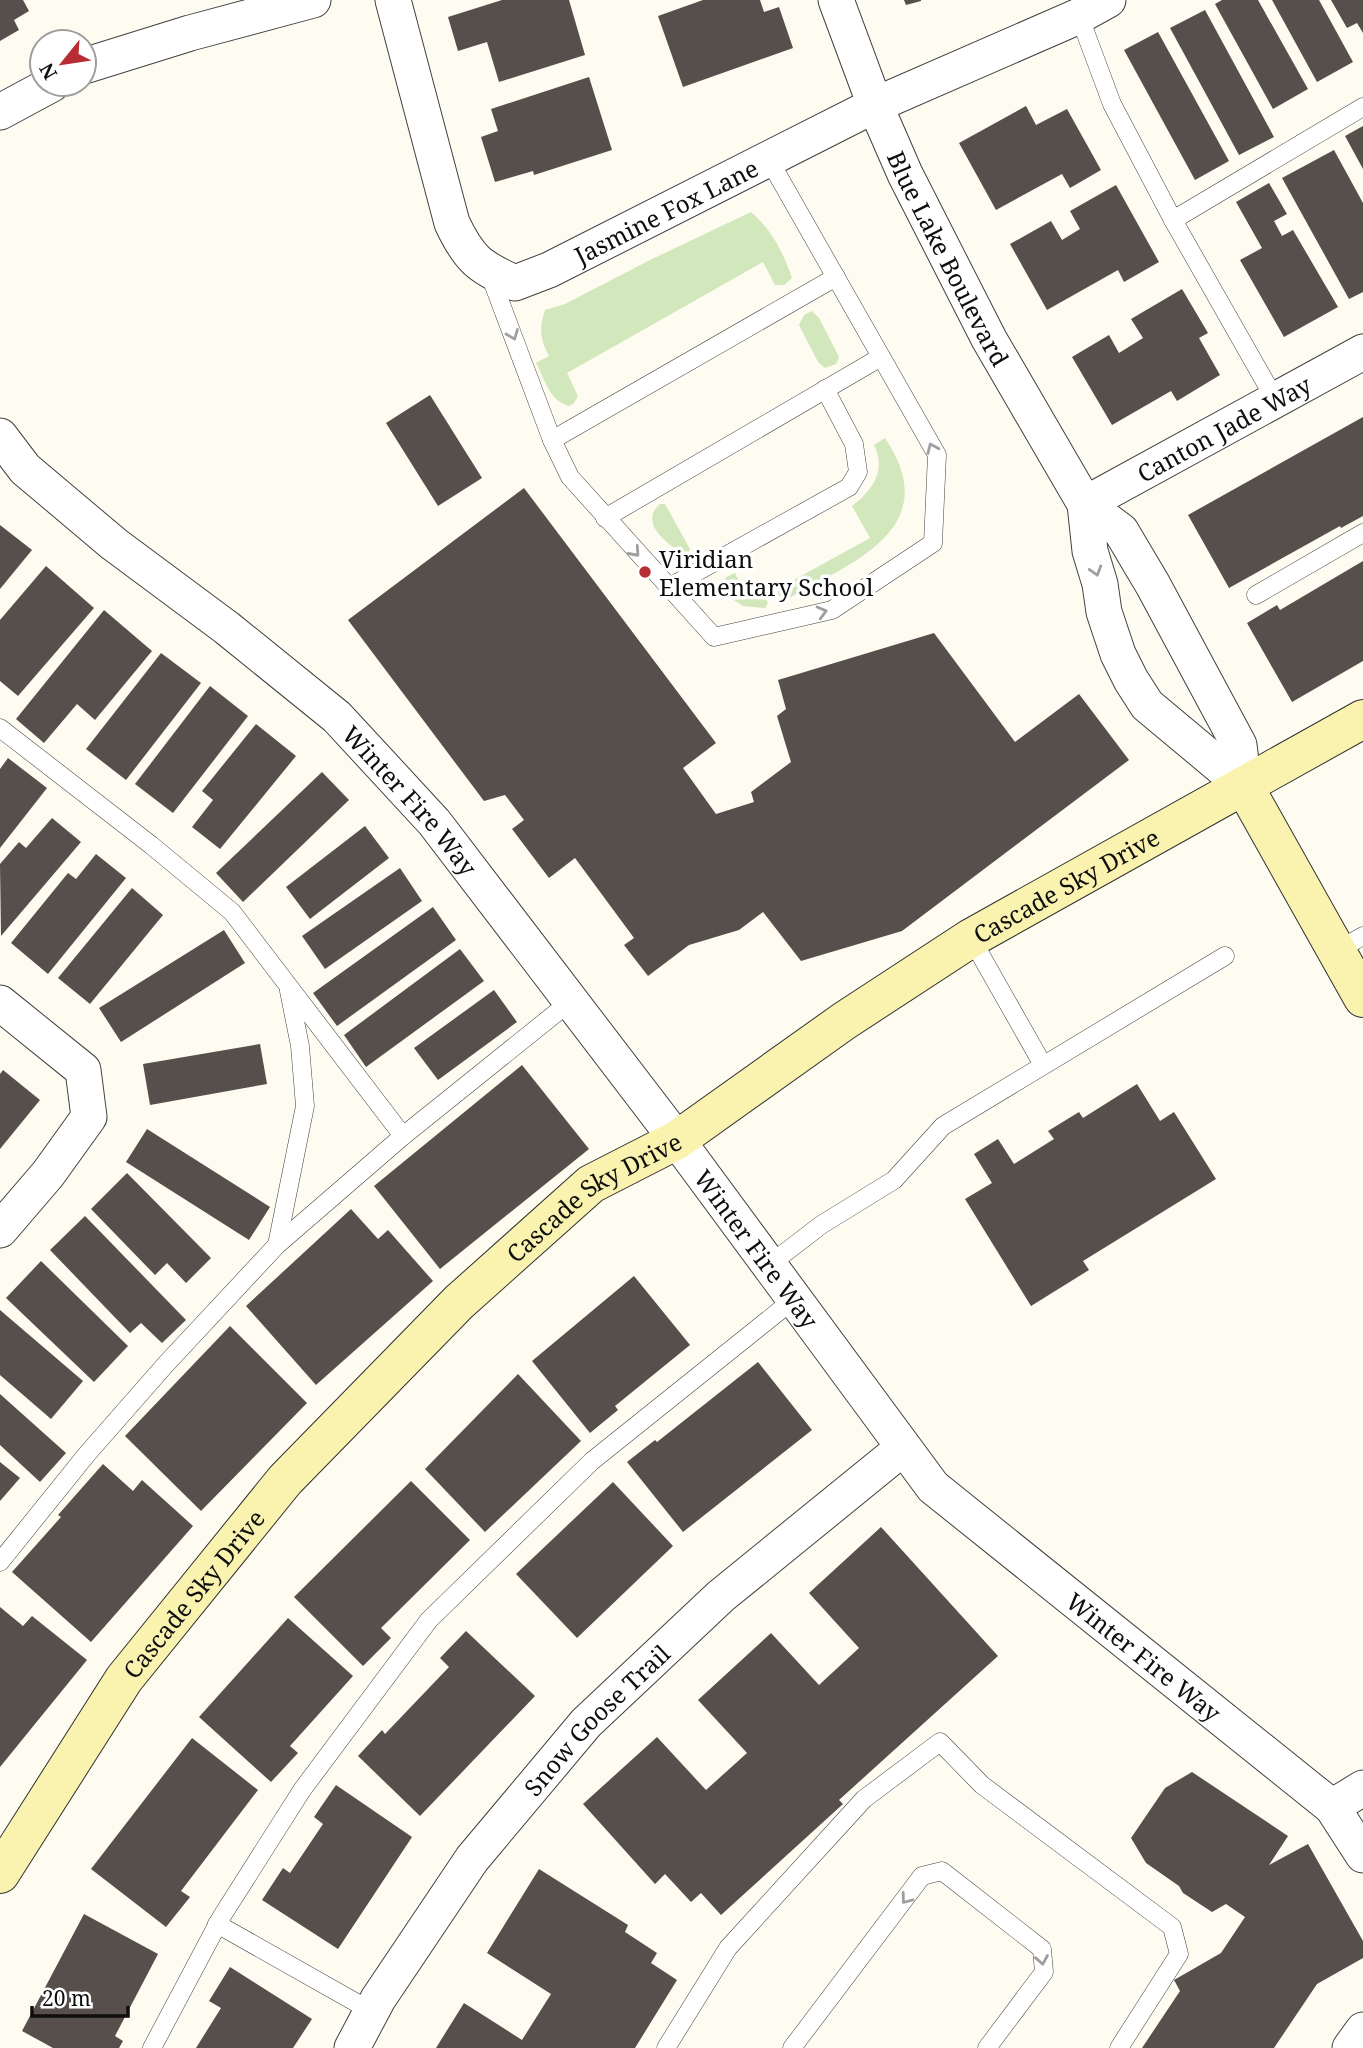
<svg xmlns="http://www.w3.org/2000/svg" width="1363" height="2048" viewBox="0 0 1363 2048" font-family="'Noto Serif',serif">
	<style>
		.green { fill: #d2e7bb }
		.building { fill: #564f4b }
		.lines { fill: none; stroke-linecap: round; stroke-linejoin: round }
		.lane-casing { stroke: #414141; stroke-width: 19 }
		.street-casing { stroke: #414141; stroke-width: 37 }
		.secondary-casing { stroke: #303030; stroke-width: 40 }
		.lane { stroke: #fff; stroke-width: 18 }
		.street { stroke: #fff; stroke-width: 35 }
		.secondary { stroke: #faf2af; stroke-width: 38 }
		.oneway { stroke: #9f9f9f }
		.poi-dot { fill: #b72d34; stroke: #fff; stroke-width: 2.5 }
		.labels { text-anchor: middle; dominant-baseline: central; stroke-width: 7; stroke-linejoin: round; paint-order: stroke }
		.street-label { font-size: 24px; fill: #0e0e0e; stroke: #fff }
		.poi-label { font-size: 24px; fill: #0e0e0e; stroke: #fff; text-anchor: start }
	</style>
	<rect width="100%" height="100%" fill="#fefbf0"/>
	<!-- green -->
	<g class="green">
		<path d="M751 212C772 230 783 252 792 278L784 285H775L763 262 567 373 578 396 574 403 569 406C549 401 545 379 536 363L549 356C540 339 539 328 545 310L565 304 650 260Z"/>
		<path d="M812 311 819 318 839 357 836 364 825 368 818 362 799 325 804 315Z"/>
		<path d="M885 438C946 529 852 562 786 600L777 594 779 588 870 538 852 506C872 491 887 470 874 445Z"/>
		<path d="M660 504H665L690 549 688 553H681C665 542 639 522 660 504Z"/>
		<path d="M735 573 747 597 761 590 768 603 765 608 743 606 725 594 723 583 726 577Z"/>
	</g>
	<!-- building -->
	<g class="building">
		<path d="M0 0H23L29 11 14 20 19 30 0 41Z"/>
		<path d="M502 0H569L585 55 499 82 487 42 458 51 448 17Z"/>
		<path d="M703 0H760L764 12 779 7 793 48 683 87 658 16Z"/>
		<path d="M904 0H921V1L906 5Z"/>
		<path d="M1222 0H1258L1308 89 1273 109 1215 4Z"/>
		<path d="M1272 0H1319L1353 62 1317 82Z"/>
		<path d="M1331 0H1363V33L1357 23 1347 28Z"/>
		<path d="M1205 10 1274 137 1239 155 1170 28Z"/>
		<path d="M1158 32 1229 161 1195 180 1124 50Z"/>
		<path d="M589 77 612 150 534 175 533 171 495 182 481 137 498 131 491 109Z"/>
		<path d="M1026 106 1036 125 1067 109 1101 170 1070 188 1062 174 996 210 959 143Z"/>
		<path d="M1363 126V169L1345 136Z"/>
		<path d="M1334 150 1363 203V292L1349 299 1282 178Z"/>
		<path d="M1269 183 1287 214 1274 221 1282 236 1293 230 1338 307 1284 337 1240 260 1262 248 1236 202Z"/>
		<path d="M1116 185 1159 262 1124 282 1118 270 1047 310 1010 244 1051 221 1062 240 1080 229 1070 211Z"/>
		<path d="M1182 289 1208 333 1199 338 1220 375 1177 401 1171 391 1112 425 1072 357 1109 335 1119 353 1143 338 1131 319Z"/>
		<path d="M430 395 482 478 438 506 386 423Z"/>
		<path d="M1363 417V516L1341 528 1340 526 1229 588 1188 515Z"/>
		<path d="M524 488 716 743 683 768 716 814 754 802 751 792 791 762 777 716 786 709 778 680 934 633 1015 742 1079 694 1129 760 902 931 801 961 763 912 739 930 689 945 648 976 624 945 634 938 575 858 549 878 512 829 524 820 505 795 484 801 348 620Z"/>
		<path d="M0 525 32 550 0 589Z"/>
		<path d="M1363 561V661L1292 702 1247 623 1277 605 1280 610Z"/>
		<path d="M46 566 94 608 18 696 0 681V620Z"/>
		<path d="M104 610 152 651 95 720 77 704 44 743 16 719Z"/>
		<path d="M161 653 201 683 126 780 86 749Z"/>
		<path d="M210 686 248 716 173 813 135 784Z"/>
		<path d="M256 724 296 756 220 849 192 827 213 800 202 791Z"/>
		<path d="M8 758 47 788 0 848V769Z"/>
		<path d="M322 772 349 800 243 902 216 873Z"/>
		<path d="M52 818 81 842 1 936 0 864 19 842 26 848Z"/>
		<path d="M365 826 389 858 310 919 286 887Z"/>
		<path d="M96 854 126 878 48 974 11 943 68 873 76 879Z"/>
		<path d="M400 868 422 901 325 969 302 936Z"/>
		<path d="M132 888 163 915 90 1004 58 978Z"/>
		<path d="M433 907 456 940 337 1026 313 993Z"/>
		<path d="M224 930 245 963 121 1042 99 1008Z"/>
		<path d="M460 949 484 981 366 1067 344 1035Z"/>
		<path d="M494 990 517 1022 438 1080 414 1048Z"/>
		<path d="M260 1044 267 1084 150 1105 143 1064Z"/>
		<path d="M522 1065 589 1149 440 1269 374 1186Z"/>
		<path d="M3 1070 40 1100 0 1149V1074Z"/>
		<path d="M1137 1084 1160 1121 1174 1112 1216 1179 1083 1261 1089 1270 1031 1306 965 1199 992 1183 974 1154 998 1139 1014 1164 1054 1139 1048 1131 1079 1112 1083 1118Z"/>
		<path d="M147 1129 270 1207 249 1240 126 1162Z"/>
		<path d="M127 1173 211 1258 186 1283 167 1263 155 1275 91 1209Z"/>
		<path d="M351 1209 378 1239 388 1230 433 1281 316 1385 246 1306Z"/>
		<path d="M85 1216 186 1320 162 1343 141 1323 130 1333 50 1250Z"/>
		<path d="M41 1261 128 1346 94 1382 6 1298Z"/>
		<path d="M634 1276 690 1345 615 1406 618 1410 590 1433 532 1361Z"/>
		<path d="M0 1310 83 1381 51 1419 0 1375Z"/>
		<path d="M230 1326 307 1403 201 1511 125 1436Z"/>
		<path d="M758 1362 812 1430 683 1532 627 1462 655 1440 657 1442Z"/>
		<path d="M518 1374 581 1441 485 1532 425 1469Z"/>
		<path d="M0 1394 66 1453 40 1482 0 1445Z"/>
		<path d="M0 1462 20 1478 0 1501Z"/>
		<path d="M103 1464 133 1491 142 1480 193 1526 91 1642 12 1572 61 1517 58 1515Z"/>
		<path d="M411 1481 470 1540 381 1628 391 1638 363 1666 294 1597Z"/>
		<path d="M613 1482 673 1546 577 1638 516 1574Z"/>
		<path d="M881 1527 998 1656 839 1800 843 1804 721 1915 701 1893 691 1902 665 1874 655 1884 583 1804 657 1737 706 1790 747 1753 698 1700 771 1633 819 1685 859 1648 809 1593Z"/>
		<path d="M0 1607 23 1626 32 1616 87 1660 0 1767Z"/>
		<path d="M288 1618 353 1676 290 1746 298 1753 271 1782 199 1717Z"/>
		<path d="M466 1631 535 1696 420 1816 358 1756 382 1730 385 1734 449 1667 440 1658Z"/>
		<path d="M192 1738 258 1790 181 1891 190 1897 166 1927 91 1869Z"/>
		<path d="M1192 1772 1288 1836 1269 1865 1308 1844 1363 1941V1958L1317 1984 1274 2048H1142L1180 1991 1174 1980 1221 1953 1245 1917 1226 1904 1212 1912 1183 1893 1179 1886 1146 1863 1131 1838 1165 1788Z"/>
		<path d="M336 1785 412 1837 338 1949 262 1900 283 1868 290 1873 323 1824 314 1817Z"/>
		<path d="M539 1869 628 1925 625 1932 657 1953 651 1963 677 1980 635 2048H436L464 2003 522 2040 551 1994 487 1953Z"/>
		<path d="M84 1914 158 1954 115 2036 123 2041 119 2048H53L22 2031Z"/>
		<path d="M230 1967 312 2019 293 2048H196L221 2008 209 2001Z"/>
	</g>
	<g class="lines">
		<!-- lane casing -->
		<g class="lane-casing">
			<g id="lane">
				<path d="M1077 10 1112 104 1173 220 1276 401"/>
				<path d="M1173 220 1363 107"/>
				<path d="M490 275 552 440 570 477 714 637 832 610 933 543 937 455 768 158"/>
				<path d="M552 440 836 277"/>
				<path d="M605 518 881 357"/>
				<path d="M668 588 849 487 858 472 854 444 825 389"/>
				<path d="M1256 595 1363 533"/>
				<path d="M0 728 151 845 232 912 403 1136"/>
				<path d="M971 938 1043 1065"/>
				<path d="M1336 951 1363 936"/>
				<path d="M277 1245 305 1106 300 1046 289 991"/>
				<path d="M769 1265 821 1225 894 1180 943 1126 1225 956"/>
				<path d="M0 1562 87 1454 166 1364 277 1245 403 1136 571 1001"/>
				<path d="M217 1924 371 2011"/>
				<path d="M152 2048 222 1916 302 1790 429 1620 592 1461 793 1300"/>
				<path d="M666 2048 728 1948 864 1799 940 1742 982 1785 1172 1927 1179 1954 1119 2048"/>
				<path d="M792 2048 922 1876 942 1871 1042 1949 1044 1972 987 2048"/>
			</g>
		</g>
		<!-- street casing -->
		<g class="street-casing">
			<g id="street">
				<path id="s1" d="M393 0 452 223C469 259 479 267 515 283L549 270 875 105 1079 16 1108 0"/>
				<path id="s2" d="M836 0 875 105 905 174 989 339 1085 504 1121 531 1153 585 1239 745 1244 786"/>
				<path d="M84 66 190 33 313 0"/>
				<path d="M0 112 52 84"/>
				<path id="s3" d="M0 436 25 469 114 544 227 628 337 717 434 822 677 1140 933 1487 1332 1807 1363 1855"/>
				<path d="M1085 504 1090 551 1100 584 1104 612 1118 654 1131 680 1147 705 1244 786"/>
				<path id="s4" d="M1085 504 1363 352"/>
				<path d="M0 1003 83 1070 89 1117 48 1174 0 1230"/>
				<path d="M1332 1807 1363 1788"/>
				<path id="s5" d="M352 2048 378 1999 472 1859 586 1723 721 1596 903 1448"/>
				<path d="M1350 2048 1363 2030"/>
			</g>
		</g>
		<!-- secondary casing -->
		<g class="secondary-casing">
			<g id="secondary">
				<path d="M1244 786 1363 998"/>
				<path id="s6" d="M0 1874 124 1679 285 1480 459 1302 591 1184 677 1140 844 1021 971 938 1363 719"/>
			</g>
		</g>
		<!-- lane -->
		<use href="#lane" class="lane"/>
		<!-- street -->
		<use href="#street" class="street"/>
		<!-- secondary -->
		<use href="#secondary" class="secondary"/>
	</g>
	<!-- one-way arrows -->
	<defs><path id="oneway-chevron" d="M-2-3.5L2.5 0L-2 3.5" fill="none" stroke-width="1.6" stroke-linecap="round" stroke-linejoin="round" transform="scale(1.75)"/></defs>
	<g class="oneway">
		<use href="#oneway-chevron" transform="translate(513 335) rotate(69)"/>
		<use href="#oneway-chevron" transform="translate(932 448) rotate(-114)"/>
		<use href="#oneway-chevron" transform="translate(635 552) rotate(48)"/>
		<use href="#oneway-chevron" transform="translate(1096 571) rotate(73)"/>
		<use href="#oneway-chevron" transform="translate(822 612) rotate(-15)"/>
		<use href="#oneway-chevron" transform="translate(906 1899) rotate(127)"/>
		<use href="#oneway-chevron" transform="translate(1042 1960) rotate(80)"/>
	</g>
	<!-- markers -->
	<circle class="poi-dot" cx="645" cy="572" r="7"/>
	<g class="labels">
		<!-- street labels -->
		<g class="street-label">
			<text stroke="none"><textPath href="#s1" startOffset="488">Jasmine Fox Lane</textPath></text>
			<text stroke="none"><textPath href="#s2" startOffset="282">Blue Lake Boulevard</textPath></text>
			<text stroke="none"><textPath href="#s4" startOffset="158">Canton Jade Way</textPath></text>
			<text stroke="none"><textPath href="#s3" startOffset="551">Winter Fire Way</textPath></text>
			<text stroke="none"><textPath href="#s6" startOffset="1475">Cascade Sky Drive</textPath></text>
			<text stroke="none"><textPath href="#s6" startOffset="908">Cascade Sky Drive</textPath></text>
			<text stroke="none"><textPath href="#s3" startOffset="1118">Winter Fire Way</textPath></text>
			<text stroke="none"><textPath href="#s6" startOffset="341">Cascade Sky Drive</textPath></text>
			<text stroke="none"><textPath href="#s3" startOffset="1685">Winter Fire Way</textPath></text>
			<text stroke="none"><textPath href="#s5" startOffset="411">Snow Goose Trail</textPath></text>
		</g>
		<!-- poi labels -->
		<g class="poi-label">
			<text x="659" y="558">Viridian<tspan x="659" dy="28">Elementary School</tspan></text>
		</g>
	</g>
	<!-- north arrow -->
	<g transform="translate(63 63) rotate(240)"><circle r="33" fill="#ffffff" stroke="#9f9f9f" stroke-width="2"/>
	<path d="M0-5L12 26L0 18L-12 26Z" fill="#b72d34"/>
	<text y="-10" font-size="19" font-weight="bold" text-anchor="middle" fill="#0e0e0e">N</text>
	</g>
	<!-- scale -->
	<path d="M32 2006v10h96v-10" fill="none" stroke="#0e0e0e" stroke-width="3.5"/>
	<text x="42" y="2006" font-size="21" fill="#0e0e0e" stroke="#ffffff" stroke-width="5" paint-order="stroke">20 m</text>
</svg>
